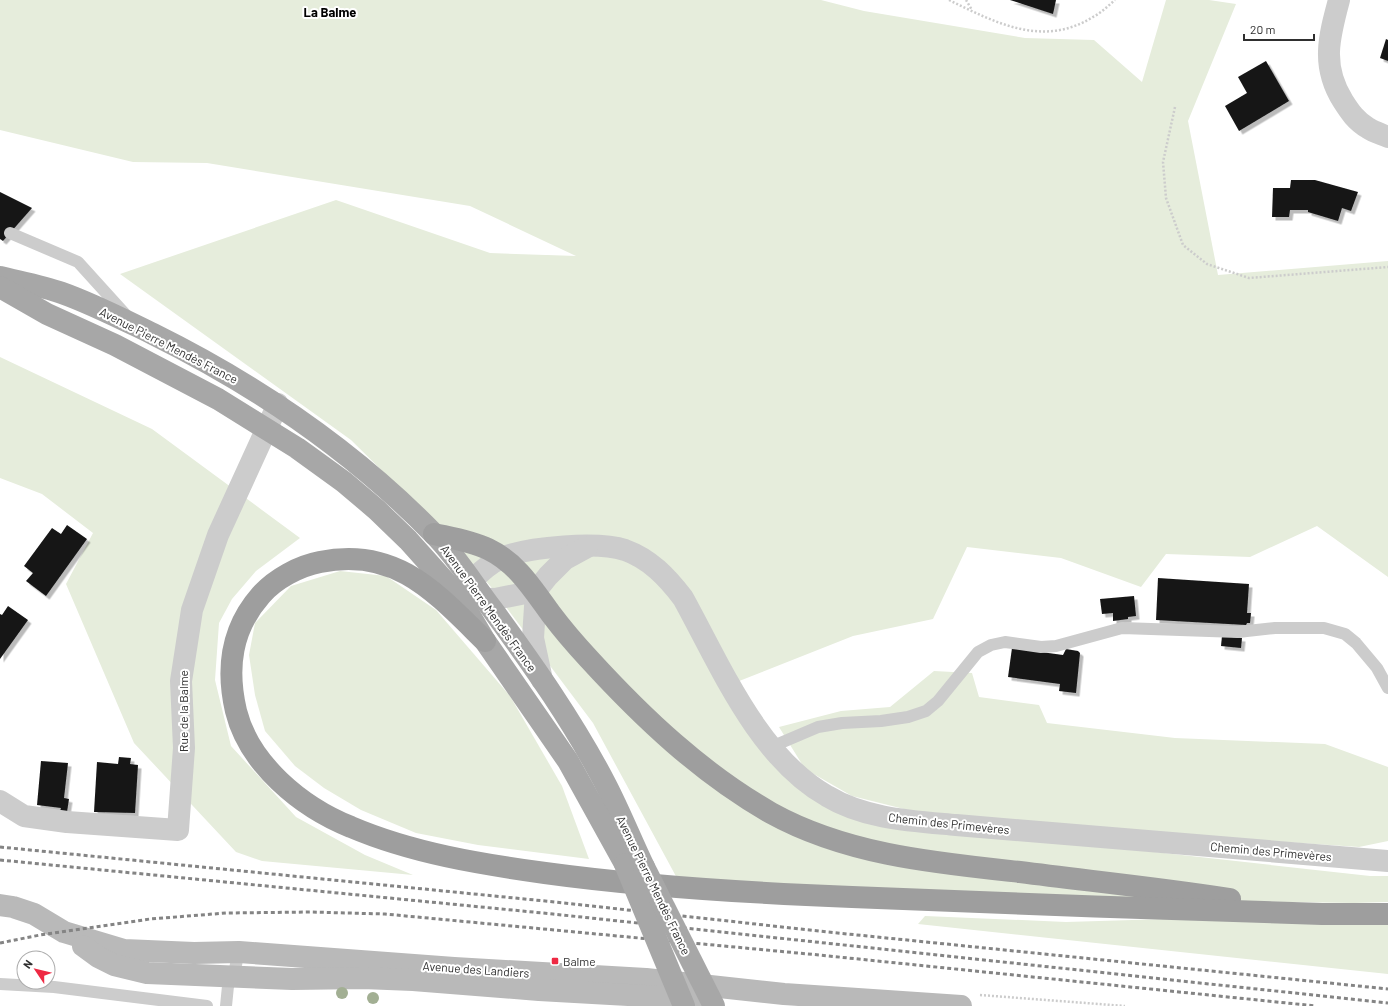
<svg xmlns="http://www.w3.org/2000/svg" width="1388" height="1006" viewBox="0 0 1388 1006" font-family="Barlow,sans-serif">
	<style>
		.green { fill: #e6eddc }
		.building { fill: #161616; filter: url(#shadow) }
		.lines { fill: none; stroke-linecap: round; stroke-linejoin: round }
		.path { stroke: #ccc; stroke-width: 2.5; stroke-dasharray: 2 2; stroke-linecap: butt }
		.service { stroke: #ccc; stroke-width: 12 }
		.minor { stroke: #ccc; stroke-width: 22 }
		.secondary { stroke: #b9b9b9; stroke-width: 22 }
		.primary { stroke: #a7a7a7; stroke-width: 22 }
		.trunk { stroke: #9e9e9e; stroke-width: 22 }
		.rail { stroke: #848484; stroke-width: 3; stroke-dasharray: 4 3; stroke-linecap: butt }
		.primary-bridge { stroke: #a7a7a7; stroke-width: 22 }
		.tree { fill: #a2af93 }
		.poi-dot { fill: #ee2943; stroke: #fff; stroke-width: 1.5 }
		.labels { text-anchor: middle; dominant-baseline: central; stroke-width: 4; stroke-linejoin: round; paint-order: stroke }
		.street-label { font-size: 12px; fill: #2f2f2f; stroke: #fff }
		.poi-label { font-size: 12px; fill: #2f2f2f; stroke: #fff; text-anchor: start }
		.neighbourhood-label { font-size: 13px; font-weight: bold; fill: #000; stroke: #fff }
	</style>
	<defs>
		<filter id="shadow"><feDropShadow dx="3.5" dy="3.5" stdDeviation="0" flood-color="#0004"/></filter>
	</defs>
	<rect width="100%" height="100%" fill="#fff"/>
	<!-- green -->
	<g class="green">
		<path d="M0 0H821L864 11 1025 38 1094 40 1142 82 1166 0H1209L1236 4 1188 121 1218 275 1388 261V577L1317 526 1250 557 1166 554 1141 587 1061 558 967 547 933 619 853 636 724 687 821 800 1064 842 1370 876H1388V902L1354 903 1144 900 678 880 593 723 491 587 440 528 351 440 120 274 336 200 490 253 576 256 470 206 207 163 133 162 0 130Z"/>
		<path d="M0 357 152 429 300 538 256 571 232 599 219 623 215 680 231 746 296 817 365 855 413 875 262 861 236 852 134 743 66 584 93 533 42 494 0 478Z"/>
		<path d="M340 571 386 576 436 610 510 696 562 786 589 859 478 845 416 833 361 810 324 788 295 766 265 731 255 695 249 655 255 623 291 586Z"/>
		<path d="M934 671 972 673 979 697 1039 705 1047 723 1175 738 1325 744 1388 767V841L1359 847 1038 825 920 813 852 796 805 769 779 727 841 711 890 707Z"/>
		<path d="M925 916 1066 922 1166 919 1388 922V974L918 924Z"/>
	</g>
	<!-- building -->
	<g class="building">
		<path d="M1010 0H1056L1053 14Z"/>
		<path d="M1386 39 1388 40V61L1380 58Z"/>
		<path d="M1266 61 1289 101 1239 131 1225 106 1247 93 1238 77Z"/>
		<path d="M1291 180H1315L1358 192 1351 211 1342 208 1338 221 1308 212V210H1290L1289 217H1272L1273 188H1290Z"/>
		<path d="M0 192 32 208 3 241 0 239Z"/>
		<path d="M67 525 87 539 46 596 26 581 33 573 24 566 52 528 61 534Z"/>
		<path d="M1158 578 1249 584 1247 613H1251L1250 623H1247L1246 625 1156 620Z"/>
		<path d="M1134 596 1136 616 1128 617V619L1113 621V613L1102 614 1100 599Z"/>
		<path d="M8 606 28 620 0 659V614L2 615Z"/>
		<path d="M1222 636 1242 638 1241 648 1221 646Z"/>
		<path d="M1012 648 1063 655 1066 649 1078 651 1080 653 1076 693 1059 691 1060 684 1008 677Z"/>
		<path d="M119 757 131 758 130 764 138 765 135 813 94 812 97 762 118 764Z"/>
		<path d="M41 761 68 763 64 798 69 799 67 812 60 811 61 808 37 805Z"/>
	</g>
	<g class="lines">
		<!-- path -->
		<g class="path">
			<path d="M949 0C996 23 1043 48 1093 17 1101 13 1108 6 1115 0"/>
			<path d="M966 0 972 10"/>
			<path d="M1175 107 1163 162 1166 198 1183 245 1207 264 1249 278 1388 267"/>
			<path d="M980 995 1125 1006"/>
		</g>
		<!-- service -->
		<g class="service">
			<path d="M10 233 78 262 126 315"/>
			<path d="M771 747 818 727 842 723 881 721 908 717 926 711 938 701 978 652 991 645 1005 642 1041 647 1056 646 1122 628 1238 632 1275 628H1324L1345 634 1356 643 1377 668 1388 688"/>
			<path d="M0 984 54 987 207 1006"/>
			<path d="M226 1006 228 986 233 977 239 952"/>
		</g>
		<!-- minor -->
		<g class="minor">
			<path d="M1339 0C1329 37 1321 66 1343 101 1350 112 1356 121 1368 128 1374 132 1381 134 1388 137"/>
			<path d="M460 595C470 581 488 563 504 557 530 547 598 541 625 550 650 559 667 577 683 598 720 665 758 757 827 796 865 819 912 821 956 825L1388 861"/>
			<path d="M468 598 495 599 536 591"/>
			<path d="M542 680 533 638 536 591 548 576 565 559 587 547"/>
			<path d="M0 801 24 816 67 822 178 830 184 748 181 681 192 610 218 535 278 404"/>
		</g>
		<!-- secondary -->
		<g class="secondary">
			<path d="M0 905 13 907 34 914 64 932 124 950 194 953 239 952 454 968 646 979 784 994 961 1006"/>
			<path d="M83 946 98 957 114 965 147 973 292 979 363 978 413 980 539 990 699 999"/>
		</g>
		<!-- primary -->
		<g class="primary">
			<path d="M0 277C20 282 42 286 62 293 93 304 124 320 153 334 256 385 353 451 434 534 456 556 473 584 492 609 533 665 574 723 606 785 620 812 631 840 644 867"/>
			<path d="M0 287 47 314 115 345 218 399 297 448 344 482 377 510 408 540 459 597 485 641 568 761 625 864"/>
		</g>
		<!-- trunk -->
		<g class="trunk">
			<path d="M434 534C452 538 471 541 488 549 517 563 532 588 551 614 563 630 576 645 589 659 643 718 701 773 771 813 847 855 936 863 1020 872 1090 881 1160 888 1230 899"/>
			<path d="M485 641C436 593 396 546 320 562 299 566 275 579 261 595 231 629 226 668 236 711 249 764 301 807 351 827 412 853 480 864 545 873 647 887 749 893 852 897 1009 904 1165 909 1322 914H1388"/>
		</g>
		<!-- rail -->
		<g class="rail">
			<path d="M0 847 555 902 828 932 1388 989"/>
			<path d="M0 860 553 914 1388 1003"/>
			<path d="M0 943 40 935 150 919 226 913 310 912 385 914 819 955 1316 1006"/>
		</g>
		<!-- primary-bridge -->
		<g class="primary-bridge">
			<path d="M625 864 684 1006"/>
			<path d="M644 867 714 1006"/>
		</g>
	</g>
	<!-- trees -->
	<g class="tree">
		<circle cx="342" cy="993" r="6"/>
		<circle cx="373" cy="998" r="6"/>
	</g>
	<!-- markers -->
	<rect class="poi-dot" x="551" y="957" width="8" height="8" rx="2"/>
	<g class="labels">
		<!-- street labels -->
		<g class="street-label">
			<text transform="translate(169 345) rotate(27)">Avenue Pierre Mendès France</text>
			<text transform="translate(489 608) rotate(54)">Avenue Pierre Mendès France</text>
			<text transform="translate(183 711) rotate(-90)">Rue de la Balme</text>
			<text transform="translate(949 823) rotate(6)">Chemin des Primevères</text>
			<text transform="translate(1271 851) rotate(5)">Chemin des Primevères</text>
			<text transform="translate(654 885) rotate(64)">Avenue Pierre Mendès France</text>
			<text transform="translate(476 969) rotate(4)">Avenue des Landiers</text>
		</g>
		<!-- poi labels -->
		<g class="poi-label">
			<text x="563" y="961">Balme</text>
		</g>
		<!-- neighbourhood labels -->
		<g class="neighbourhood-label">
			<text x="330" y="12">La Balme</text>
		</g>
	</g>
	<!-- north arrow -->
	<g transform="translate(36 970) rotate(305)"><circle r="19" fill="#ffffff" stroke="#acacac"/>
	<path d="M0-3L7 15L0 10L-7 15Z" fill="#ee2943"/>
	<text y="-6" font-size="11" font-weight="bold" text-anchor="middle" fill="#2f2f2f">N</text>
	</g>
	<!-- scale -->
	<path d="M1244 34v6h70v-6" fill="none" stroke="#2f2f2f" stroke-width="2"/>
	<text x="1250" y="34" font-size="12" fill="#2f2f2f" stroke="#ffffff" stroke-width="3" paint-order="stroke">20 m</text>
</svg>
